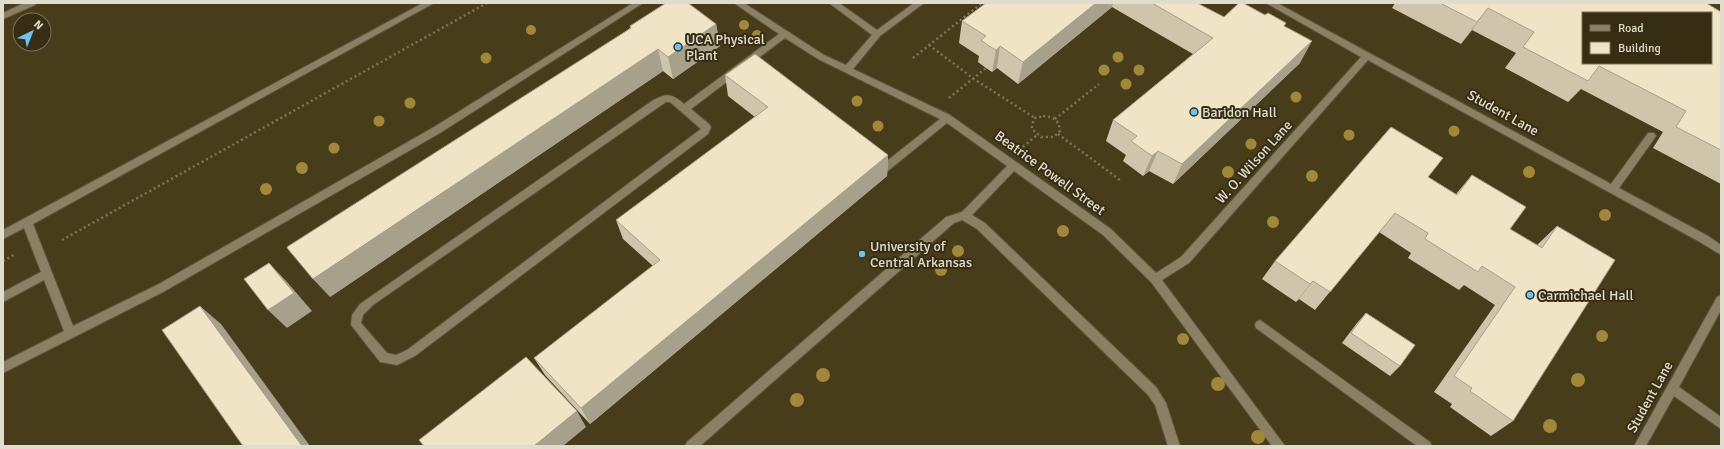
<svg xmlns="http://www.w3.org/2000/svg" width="1724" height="449" viewBox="0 0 1724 449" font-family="Signika,sans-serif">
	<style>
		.built { fill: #483d1b; fill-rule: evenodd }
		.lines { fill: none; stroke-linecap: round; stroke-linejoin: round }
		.minor-casing { stroke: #5b533c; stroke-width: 2 }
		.path { stroke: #7c755f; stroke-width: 2.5; stroke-dasharray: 2 3; stroke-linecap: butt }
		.minor { fill: #8a8164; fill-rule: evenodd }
		.tree { fill: #a0873a }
		.wall { fill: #cec5aa }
		.shaded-wall { fill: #a7a08b }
		.building { fill: #efe5c6; stroke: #a7a08b; fill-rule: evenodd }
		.poi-dot { fill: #6ac3f1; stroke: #362d13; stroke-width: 1.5 }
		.labels { text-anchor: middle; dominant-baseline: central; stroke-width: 4; stroke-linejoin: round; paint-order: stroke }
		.poi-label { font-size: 14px; fill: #e1dccd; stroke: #362d13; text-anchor: start }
		.street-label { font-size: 14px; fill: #e1dccd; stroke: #362d13 }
	</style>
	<rect width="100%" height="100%" fill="#40371d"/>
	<!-- built -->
	<path class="built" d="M3 3H1721V446H3ZM1583 13H1711V63H1583ZM20 20H44V44H20Z"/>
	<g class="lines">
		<!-- minor casing -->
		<g class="minor-casing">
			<g id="minor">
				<path d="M24 3H36L35 5 3 19V13Z"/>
				<path d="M423 3H434L33 224 73 326 157 285 434 127 633 3H643L440 133 165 291 3 373V362L64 331 44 280 3 302V292L41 272 24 228 3 239V230Z"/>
				<path d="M734 3H744L824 55 846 65 872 35 829 3H839L877 30 914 3H924L880 36 853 69 950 115 1111 229 1156 273 1181 257 1361 57 1266 3H1277L1611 184 1648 133H1654L1656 136 1654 139 1619 188 1708 236 1721 245V255L1700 242 1368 60 1189 263 1162 280 1285 446H1272L1151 282 1103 235 1014 171 972 215 985 223 1156 387 1166 403 1180 446H1168L1155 405 1148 395 977 229 962 220 954 223 700 446H685L687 442 946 217 962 212 1007 166 947 123 884 174H878L876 171 878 168 940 119 818 59 785 38 691 109 709 124 711 127 708 134 415 356 397 365 380 362 351 325 352 315 360 304 652 101C667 93 671 93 684 104L779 34ZM666 102H670L701 129 407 350 396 355 387 353 361 323 363 315 373 305Z"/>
				<path d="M1721 295V310L1679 387 1721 417V429L1674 396 1646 446H1634L1717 297Z"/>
				<path d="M1260 320 1430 442 1432 446H1417L1256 328 1255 325 1256 322Z"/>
			</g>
		</g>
		<!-- path -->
		<g class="path">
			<path d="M929 45 974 79 1035 118"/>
			<path d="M913 58 982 3"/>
			<path d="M949 98 986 68"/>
			<path d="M1043 116C1054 117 1059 120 1060 131L1054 137H1041L1032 129V124L1035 118Z"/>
			<path d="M1055 119 1099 84"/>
			<path d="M1058 134 1120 180"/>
			<path d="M1023 147 1037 135"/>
			<path d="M62 240 487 3"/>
			<path d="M3 261 14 255"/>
		</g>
		<!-- minor -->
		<use href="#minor" class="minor"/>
	</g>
	<!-- trees -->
	<g class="tree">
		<circle cx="744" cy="25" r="5"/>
		<circle cx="531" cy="30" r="5"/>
		<circle cx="757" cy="35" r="5"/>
		<circle cx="1118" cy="57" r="5.5"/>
		<circle cx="486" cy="58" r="5.5"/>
		<circle cx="1104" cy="70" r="5.5"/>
		<circle cx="1139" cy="70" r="5.5"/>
		<circle cx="1126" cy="84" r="5.5"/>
		<circle cx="1296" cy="97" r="5.5"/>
		<circle cx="857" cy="101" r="5.5"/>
		<circle cx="410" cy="103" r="5.5"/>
		<circle cx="379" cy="121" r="5.5"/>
		<circle cx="878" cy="126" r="5.5"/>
		<circle cx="1454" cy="131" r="5.5"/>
		<circle cx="1349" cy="135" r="5.5"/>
		<circle cx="1251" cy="144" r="5.5"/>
		<circle cx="334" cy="148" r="5.5"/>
		<circle cx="302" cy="168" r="6"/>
		<circle cx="1228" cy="172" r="6"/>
		<circle cx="1529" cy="172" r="6"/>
		<circle cx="1312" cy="176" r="6"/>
		<circle cx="266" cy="189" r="6"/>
		<circle cx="1605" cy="215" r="6"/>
		<circle cx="1273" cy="222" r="6"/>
		<circle cx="1063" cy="231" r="6"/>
		<circle cx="958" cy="251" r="6"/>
		<circle cx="941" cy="270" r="6"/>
		<circle cx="1602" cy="336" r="6"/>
		<circle cx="1183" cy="339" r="6"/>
		<circle cx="823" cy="375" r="7"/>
		<circle cx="1578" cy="380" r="7"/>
		<circle cx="1218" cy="384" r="7"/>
		<circle cx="797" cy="400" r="7"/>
		<circle cx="1550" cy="426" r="7"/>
		<circle cx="1258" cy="437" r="7"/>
	</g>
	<!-- wall -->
	<g class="wall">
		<path d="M986 3H1197L1224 17 1284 26 1300 63 1173 184 1149 171 1143 176 1123 161 1126 155 1106 141 1113 120 1193 54 1112 7 1018 84 997 68 992 72 986 68 978 62 979 56 959 43 962 21Z"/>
		<path d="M1395 3H1706L1721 12V184L1653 148 1663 132 1581 89 1568 102 1505 68 1516 53 1472 30 1461 44 1392 8Z"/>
		<path d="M716 24 720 46 673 79 663 71 330 297 630 28V26Z"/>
		<path d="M725 75 888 155 887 176 590 424 545 375 534 358 653 266 623 239 616 220 755 117 728 96Z"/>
		<path d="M1472 175 1510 229 1537 245 1557 226 1513 421 1491 436 1450 407 1452 404 1434 392 1495 305 1464 285 1459 290 1408 258 1411 253 1379 232 1315 310 1299 299 1296 302 1262 279 1275 261 1428 177 1456 194Z"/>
		<path d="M1366 313 1400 366 1390 376 1342 343 1357 323Z"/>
	</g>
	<!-- shaded-wall -->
	<g class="shaded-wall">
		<path d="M1096 3H1113L1112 7 1018 84 1023 62Z"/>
		<path d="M1488 8 1472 30 1461 44 1477 22Z"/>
		<path d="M716 24 720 46 673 79 668 57Z"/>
		<path d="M1312 41 1300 63 1173 184 1182 164Z"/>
		<path d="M1000 46 997 68 992 72 996 50Z"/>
		<path d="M658 49 663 71 330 297 313 279Z"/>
		<path d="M1158 151 1149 171 1143 176 1152 156Z"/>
		<path d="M888 155 887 176 590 424 581 408Z"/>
		<path d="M269 263 287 282 312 311 287 328 268 310Z"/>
		<path d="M1313 281 1299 299 1296 302 1310 284Z"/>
		<path d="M200 306 221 324 310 446H302Z"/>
		<path d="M577 411 586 427 563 446H534Z"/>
	</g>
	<!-- building -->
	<g class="building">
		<path d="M666 3H688L716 24 668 57 658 49 313 279 288 249 287 247 631 28 630 26Z"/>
		<path d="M986 3H1096L1023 62 1000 46 996 50 989 46 981 40 986 36 962 21Z"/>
		<path d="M1152 3H1197L1224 17 1239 3H1243L1265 15 1268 13 1286 23 1284 26 1312 41 1182 164 1158 151 1152 156 1131 141 1137 136 1113 120 1213 38Z"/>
		<path d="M1440 3H1706L1721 12V150L1676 127 1686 111 1599 66 1588 81 1523 47 1534 32 1488 8 1477 22ZM1583 13H1711V63H1583Z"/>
		<path d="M755 54 888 155 581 408 534 358 660 260 616 220 768 107 725 75Z"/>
		<path d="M1391 127 1443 158 1428 177 1457 195 1472 175 1526 207 1510 229 1542 248 1557 226 1615 260 1513 421 1470 391 1472 388 1454 376 1515 287 1482 266 1478 272 1425 239 1428 233 1395 213 1330 292 1313 281 1310 284 1275 261Z"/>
		<path d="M269 263 294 293 268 310 244 279Z"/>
		<path d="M200 306 302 446H243L162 330Z"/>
		<path d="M1366 313 1415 345 1400 366 1351 333Z"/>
		<path d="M526 357 577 411 534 446H424L419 440Z"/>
	</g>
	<!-- markers -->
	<g class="poi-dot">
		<circle cx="678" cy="47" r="4"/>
		<circle cx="1194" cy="112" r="4"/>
		<circle cx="862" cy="254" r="4"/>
		<circle cx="1530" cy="295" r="4"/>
	</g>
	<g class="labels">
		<!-- poi labels -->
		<g class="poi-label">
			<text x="686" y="39">UCA Physical<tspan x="686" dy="16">Plant</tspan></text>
			<text x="1202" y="112">Baridon Hall</text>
			<text x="870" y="246">University of<tspan x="870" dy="16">Central Arkansas</tspan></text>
			<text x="1538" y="295">Carmichael Hall</text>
		</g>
		<!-- street labels -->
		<g class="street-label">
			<text transform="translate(1503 113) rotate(29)">Student Lane</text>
			<text transform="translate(1254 162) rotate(-48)">W. O. Wilson Lane</text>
			<text transform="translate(1050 173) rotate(36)">Beatrice Powell Street</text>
			<text transform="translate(1650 397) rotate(-61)">Student Lane</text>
		</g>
	</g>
	<!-- border -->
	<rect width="1724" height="449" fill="none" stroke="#e1dccd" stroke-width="8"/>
	<!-- legend -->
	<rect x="1582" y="12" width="130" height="52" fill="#362d13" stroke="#7a735d"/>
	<rect x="1590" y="25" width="20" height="6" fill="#8a8164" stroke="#7a735d"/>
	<text x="1618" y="32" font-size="12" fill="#e1dccd">Road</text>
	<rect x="1590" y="42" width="20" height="12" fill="#efe5c6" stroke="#7a735d"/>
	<text x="1618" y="52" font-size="12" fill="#e1dccd">Building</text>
	<!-- north arrow -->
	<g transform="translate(32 32) rotate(43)"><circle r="19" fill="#362d13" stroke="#7a735d"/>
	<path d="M0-3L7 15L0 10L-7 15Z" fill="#6ac3f1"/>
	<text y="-6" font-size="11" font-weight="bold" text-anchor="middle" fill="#e1dccd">N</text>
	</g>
</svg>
